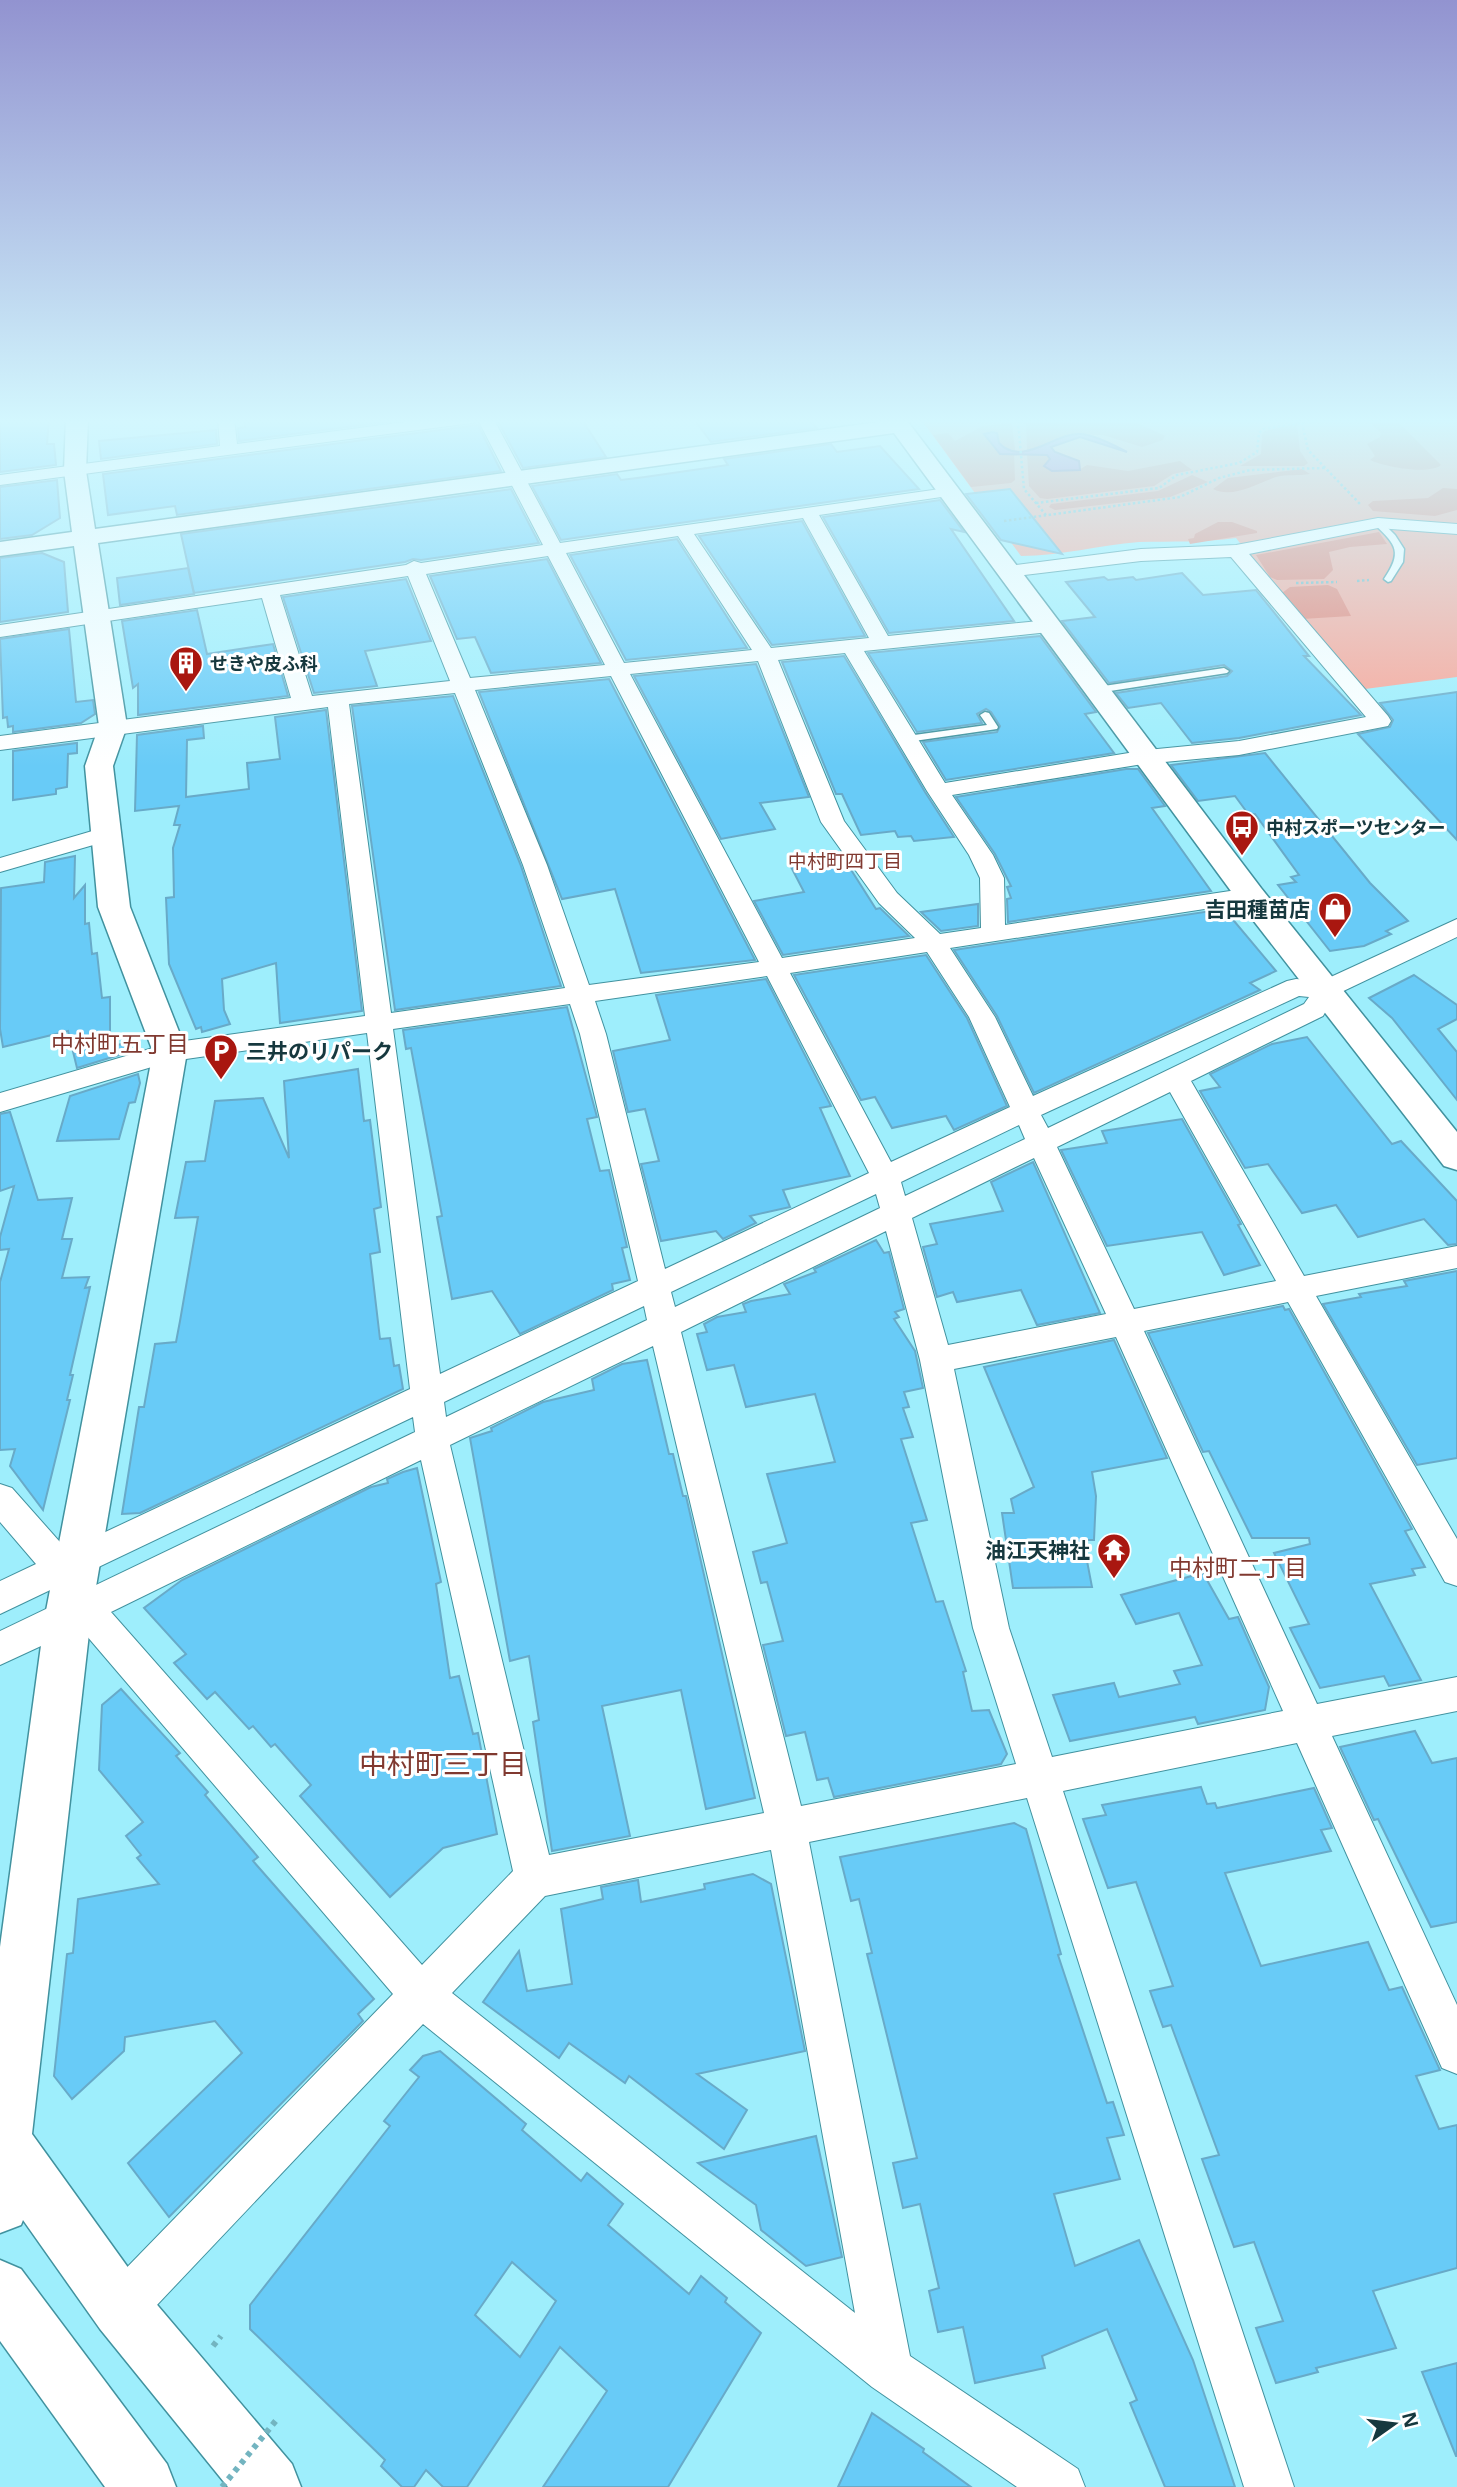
<svg xmlns="http://www.w3.org/2000/svg" width="1457" height="2487" viewBox="0 0 1457 2487" font-family="'Noto Sans','Noto Sans JP',sans-serif">
	<style>
		.green { fill: #fca395 }
		.forest { fill: #eb7c6d }
		.water { fill: #b162ad; stroke: #82558c; stroke-width: 2 }
		.building { fill: #68cbf7; stroke: #68aac8; stroke-width: 2; fill-rule: evenodd }
		.lines { fill: none; stroke-linecap: round; stroke-linejoin: round }
		.lane-casing { stroke: #41929f; stroke-width: 3 }
		.street-casing { stroke: #41929f; stroke-width: 2 }
		.secondary-casing { stroke: #41929f; stroke-width: 3 }
		.path-far1 { stroke: #73b4c0; stroke-width: 2.5; stroke-dasharray: 2.5 2.5; stroke-linecap: butt }
		.path { stroke: #73b4c0; stroke-width: 6; stroke-dasharray: 5 5; stroke-linecap: butt }
		.lane { fill: #fff; fill-rule: evenodd }
		.street { fill: #fff; fill-rule: evenodd }
		.secondary { fill: #fff; fill-rule: evenodd }
		.path-bridge { stroke: #73b4c0; stroke-width: 6; stroke-dasharray: 5 5; stroke-linecap: butt }
		.labels { text-anchor: middle; dominant-baseline: central; stroke-width: 6; stroke-linejoin: round; paint-order: stroke }
		.far-poi-label { font-size: 18px; font-weight: bold; fill: #16383e; stroke: #fff; text-anchor: start }
		.far-neighbourhood-label { font-size: 19px; fill: #803930; stroke: #fff }
		.poi-label { font-size: 21px; font-weight: bold; fill: #16383e; stroke: #fff; text-anchor: end }
		.neighbourhood-label { font-size: 23px; fill: #803930; stroke: #fff }
		.near-neighbourhood-label { font-size: 28px; fill: #803930; stroke: #fff }
	</style>
	<rect width="100%" height="100%" fill="#9eeefc"/>
	<!-- green -->
	<path class="green" d="M920 418H1457V677L1365 689 1313 635 1236 538C1203 543 1172 541 1139 542 1099 545 1061 556 1021 556Z"/>
	<!-- forest -->
	<g class="forest">
		<path d="M1044 418 1057 424 1069 423V418H1127L1165 436 1163 440 1142 447 1103 435 1078 434 1049 442 1043 449 1027 450 1026 420Z"/>
		<path d="M1365 418H1394L1441 465C1429 475 1384 467 1370 460L1375 456 1367 444 1380 437 1381 433Z"/>
		<path d="M1012 423 1015 450 1004 449 995 437 991 442 998 452 1014 453 1015 480 1011 483 971 487 933 435 948 433 955 441 983 426Z"/>
		<path d="M1297 423 1300 451 1308 463 1304 466H1240L1261 454 1262 434 1265 431Z"/>
		<path d="M1027 454 1047 455 1079 470 1087 465 1128 471 1180 461 1192 470 1173 474 1154 486 1047 499 1040 498 1029 486Z"/>
		<path d="M1302 469 1310 474C1299 476 1287 474 1276 477 1258 483 1233 499 1213 489L1228 478Z"/>
		<path d="M1192 475 1208 482 1170 497 1055 510 1049 507 1051 504 1158 491Z"/>
		<path d="M1443 488 1457 489V510L1435 516 1373 511 1368 505 1373 501 1428 498Z"/>
		<path d="M1218 522H1232L1257 531V533L1190 544 1188 539 1194 538 1195 534Z"/>
		<path d="M1379 532 1387 544 1350 547 1329 552 1333 570 1324 579 1277 580 1270 577 1256 555Z"/>
		<path d="M1328 585 1337 589 1351 616 1302 619 1282 593 1290 587Z"/>
	</g>
	<!-- water -->
	<path class="water" d="M992 432 997 433 999 443C1023 468 1055 432 1081 434 1095 435 1114 445 1127 452L1080 437 1051 447 1055 452 1079 461 1080 470 1052 471 1044 466 1050 459 1047 455 1000 454 984 434Z"/>
	<!-- building -->
	<g class="building">
		<path d="M0 418H49L47 444H54L56 465 0 472Z"/>
		<path d="M244 418H417L239 441 238 428 245 427Z"/>
		<path d="M496 418H581L606 457 523 468Z"/>
		<path d="M693 418H808L817 428 711 442Z"/>
		<path d="M478 425 501 471 177 515 175 506 108 515 103 474Z"/>
		<path d="M216 430 217 444 101 459 99 441Z"/>
		<path d="M831 444 837 452 880 446 919 489 561 540 532 486 617 474 621 480 645 477 728 465 724 459Z"/>
		<path d="M57 480 60 518 32 535 0 539V487Z"/>
		<path d="M511 489 539 543 421 560 413 559 405 562 194 593 181 534Z"/>
		<path d="M1010 489 1062 554 1001 540 966 494Z"/>
		<path d="M940 500 964 532 951 529 1014 621 889 633 823 517Z"/>
		<path d="M802 521 865 636 772 645 699 536Z"/>
		<path d="M677 539 747 648 626 660 570 555Z"/>
		<path d="M42 553 64 562 68 612 0 622V558Z"/>
		<path d="M547 559 601 663 491 673 475 637 457 639 430 576Z"/>
		<path d="M188 568 194 594 120 605 117 578Z"/>
		<path d="M1182 573 1203 595 1256 590 1309 656H1304L1361 715 1239 738 1192 743 1161 703 1128 708 1116 693 1227 676 1232 671 1224 665 1109 683 1062 621 1095 617 1066 582 1104 577 1108 580 1133 577 1136 580Z"/>
		<path d="M406 579 431 641 365 651 377 686 314 693 283 597Z"/>
		<path d="M197 610 207 654 273 644 288 696 138 715V684L133 688 122 621Z"/>
		<path d="M69 629 76 702 93 700 95 714 81 723 13 732V726L8 727 7 717 3 718 0 639Z"/>
		<path d="M1040 636 1096 712 1085 714 1114 753 946 780 923 742 997 732 1000 726 991 712 986 709 977 714 982 723 917 732 868 653Z"/>
		<path d="M844 656 925 792 954 837 914 841 911 836 898 837 895 831 861 835 842 794H836L782 662Z"/>
		<path d="M756 664 809 797 760 803 775 829 721 839 634 676Z"/>
		<path d="M609 679 755 960 641 973 615 889 562 899 479 692Z"/>
		<path d="M1457 692V840L1358 734 1390 727 1393 720 1380 703Z"/>
		<path d="M453 696 521 866 561 986 395 1010 352 706Z"/>
		<path d="M326 710 362 1011 280 1023 276 963 222 979 224 1010 230 1024 202 1032 201 1027 196 1029 169 964 166 898 174 897 173 848 180 825H174L179 806 135 811 137 735 203 726 204 738 187 740 186 797 249 789 247 763 280 759 275 717Z"/>
		<path d="M77 743V753L68 754 67 787 56 789V794L13 800V751Z"/>
		<path d="M1265 753 1370 883 1408 921 1386 931 1391 934 1364 946 1330 951 1278 885 1296 882 1291 877 1299 875 1255 814 1249 815 1235 796 1198 801 1171 765Z"/>
		<path d="M1126 769H1138L1165 806 1152 808 1211 891 1008 922 1007 899 1011 898 1007 887 1011 886 995 854 956 797Z"/>
		<path d="M841 854 876 909 880 908 909 936 783 955 754 901 804 892 789 863Z"/>
		<path d="M75 856 74 898 85 885V924L89 923 92 954 97 953 102 998 110 997V1047L129 1042 132 1051 77 1068 68 1031 3 1047 0 1029 1 888 44 882 45 862Z"/>
		<path d="M978 904V926L941 931 921 912Z"/>
		<path d="M1224 909 1276 971 1250 983 1260 990 1034 1093 997 1016 954 950Z"/>
		<path d="M926 955 967 1018 1007 1106 954 1130 946 1116 892 1128 875 1097 861 1100 794 975Z"/>
		<path d="M1414 975 1457 1005V1019L1438 1029 1457 1052V1100L1392 1018 1369 998Z"/>
		<path d="M766 979 831 1106 820 1108 850 1176 783 1190 790 1207 750 1216 756 1223 723 1239 716 1231 661 1241 641 1164 659 1161 645 1109 628 1112 613 1051 670 1040 656 995Z"/>
		<path d="M567 1007 597 1117 587 1119 600 1171 609 1170 627 1247 622 1248 630 1280 612 1284 613 1290 520 1334 492 1291 452 1299 437 1217 442 1216 411 1048 406 1049 403 1030Z"/>
		<path d="M1307 1037 1392 1144 1401 1141 1457 1201V1244L1448 1245 1424 1219 1358 1237 1336 1205 1302 1213 1268 1164 1245 1168 1200 1091 1220 1087 1210 1074 1272 1044Z"/>
		<path d="M358 1069 364 1121 370 1120 381 1207 374 1209 380 1252 370 1254 380 1339 390 1338 394 1366 399 1365 403 1389 140 1513 122 1514 139 1407H144L155 1344 176 1342 180 1321 198 1217 175 1218 186 1162 205 1161 215 1101 263 1098 289 1158 284 1081Z"/>
		<path d="M138 1074 140 1083 135 1102 129 1103 119 1139 57 1141 70 1096Z"/>
		<path d="M10 1112 38 1200 72 1198 62 1239H72L62 1278 89 1277 85 1288 90 1287 70 1375H73L67 1400H70L43 1510 10 1466 15 1449 0 1450V1282L9 1249 0 1250V1237L14 1186 0 1191V1114Z"/>
		<path d="M1182 1119 1241 1224 1238 1225 1260 1265 1224 1275 1202 1232 1107 1246 1061 1150 1107 1143 1102 1131Z"/>
		<path d="M1033 1162 1100 1313 1037 1325 1021 1290 957 1302 953 1292 937 1297 923 1247 937 1244 930 1224 1003 1211 991 1182Z"/>
		<path d="M876 1240 884 1253 889 1252 904 1309 895 1312 899 1317 894 1319 915 1351 923 1388 904 1392 909 1407 903 1408 913 1437 901 1439 927 1520 911 1523 936 1602 943 1601 966 1671 963 1672 972 1711 989 1710 1007 1754 1001 1764 834 1797 828 1778 817 1780 805 1732 786 1736 763 1645 783 1641 767 1582 761 1583 753 1552 787 1543 767 1474 835 1462 815 1394 746 1407 734 1365 707 1370 697 1334 707 1332 704 1324 717 1317 746 1312 743 1304 751 1301 790 1294 784 1284 816 1272 814 1269Z"/>
		<path d="M1457 1271V1458L1417 1465 1323 1304 1361 1297 1359 1294 1407 1286 1404 1281Z"/>
		<path d="M1283 1306 1285 1310 1289 1309 1412 1529 1405 1531 1425 1567 1412 1569 1415 1575 1370 1584 1421 1680 1389 1686 1384 1676 1320 1688 1290 1628 1309 1624 1274 1553 1310 1544 1309 1538H1252L1209 1451 1203 1452 1148 1333Z"/>
		<path d="M1114 1340 1167 1458 1092 1472 1096 1496 1094 1540H1083L1092 1587 1013 1588 1002 1513H1014L1011 1499 1034 1487 984 1367Z"/>
		<path d="M647 1360 669 1454H673L683 1496H686L755 1798 706 1809 681 1690 602 1706 630 1836 552 1851 533 1722 539 1720 529 1656 510 1661 470 1438 492 1431 491 1428 543 1402 594 1390 592 1379 622 1364Z"/>
		<path d="M417 1468 441 1582 436 1584 450 1678 459 1676 473 1734 478 1733 497 1834 443 1848 390 1897 300 1796 311 1785 275 1744 271 1747 253 1726 249 1729 215 1692 207 1699 174 1663 186 1654 144 1608 182 1580 371 1487 388 1483 387 1479 403 1472Z"/>
		<path d="M1203 1573 1229 1619 1238 1617 1269 1687 1265 1710 1198 1724 1195 1717 1070 1741 1053 1695 1114 1683 1119 1697 1180 1684 1174 1671 1202 1665 1179 1613 1136 1624 1121 1595Z"/>
		<path d="M121 1689 180 1753 176 1756 208 1792 205 1795 258 1857 253 1861 374 1999 358 2014 363 2021 169 2217 128 2163 242 2053 215 2021 125 2037 124 2051 72 2099 54 2076 67 1954 73 1953 78 1899 159 1884 137 1858 141 1855 126 1836 143 1822 99 1770 102 1705Z"/>
		<path d="M1415 1731 1432 1763 1457 1758V1922L1431 1927 1378 1819 1374 1820 1340 1747Z"/>
		<path d="M1201 1787 1207 1804 1215 1803 1217 1808 1314 1788 1332 1828 1321 1830 1331 1851 1225 1873 1261 1966 1368 1942 1389 1990 1402 1987 1440 2070 1416 2076 1439 2129 1457 2125V2268L1373 2291 1396 2348 1316 2368 1318 2372 1276 2383 1256 2328 1283 2321 1254 2242 1234 2247 1202 2159 1219 2155 1171 2025 1163 2027 1150 1991 1173 1986 1136 1882 1108 1888 1083 1819 1106 1815 1102 1805Z"/>
		<path d="M1014 1823 1026 1829 1061 1954 1058 1955 1107 2103 1113 2102 1124 2135 1107 2138 1120 2179 1054 2194 1075 2266 1139 2240 1193 2360 1235 2487H1165L1130 2403 1137 2400 1107 2329 1042 2356 1045 2368 975 2383 963 2327 938 2332 929 2291 939 2288 920 2204 903 2208 893 2163 917 2158 867 1954 872 1953 859 1899 851 1901 840 1857Z"/>
		<path d="M753 1874 771 1884 805 2051 697 2074 747 2110 724 2149 629 2076 625 2083 569 2043 559 2058 483 2002 519 1951 527 1991 572 1984 561 1909 603 1899 601 1887 638 1880 641 1902 705 1889 704 1884Z"/>
		<path d="M440 2051 526 2124 522 2130 581 2181 587 2173 623 2204 608 2225 689 2294 701 2276 727 2298 725 2302 761 2333 668 2487H543L607 2391 560 2347 467 2487H443L426 2470 414 2487H402L381 2466 385 2460 250 2329V2305L390 2126 384 2121 419 2077 410 2070 423 2056ZM512 2262 556 2301 520 2357 475 2315Z"/>
		<path d="M816 2136 842 2257 806 2266 761 2230 756 2205 698 2163Z"/>
		<path d="M1457 2363V2456H1456L1422 2372Z"/>
		<path d="M872 2413 924 2449 923 2452 971 2487H838Z"/>
	</g>
	<g class="lines">
		<!-- lane casing -->
		<g class="lane-casing">
			<g id="lane">
				<path d="M1375 521H1381L1395 535 1404 549 1403 562 1391 581 1388 582 1384 579C1402 553 1397 545 1375 525Z"/>
				<path d="M1224 668 1229 671 1227 673 1097 693 1092 690 1097 687Z"/>
				<path d="M985 712 989 713 998 727 997 729 907 742 902 739 907 736 987 725 980 715Z"/>
			</g>
		</g>
		<!-- street casing -->
		<g class="street-casing">
			<g id="street">
				<path d="M218 418H234L237 444 436 418H493L560 543 954 487 957 491 948 496 819 515 888 636 1049 620 1059 626 1049 632 864 651 945 783 1147 750 1239 741 1366 717 1231 557 1141 561 1008 577 1001 575 999 571 1001 567 1141 549 1236 545 1378 518 1457 524V534L1378 528 1249 554 1388 716 1391 721 1388 726 1239 755 1143 764 952 795 993 855 1004 878 1005 925 1250 888 1259 890 1262 895 1259 900 1250 902 950 948 995 1017 1033 1096 1287 981 1296 979 1322 981 1457 919V937L1335 995 1323 1016 1191 1081 1304 1276 1457 1246V1268L1316 1296 1457 1539V1586L1445 1582 1288 1302 1144 1331 1317 1704 1457 1677V1711L1332 1736 1457 2005V2074L1442 2068 1297 1743 1063 1791 1294 2487H1244L1027 1798 809 1842 910 2356 1078 2469 1085 2487H1017L872 2387 423 2024 138 2325 121 2331 104 2325 98 2308 104 2291 393 1994 80 1628 0 1665V1631L415 1432 413 1417 0 1614V1581L36 1564 0 1522V1484L12 1488 67 1550 410 1389 367 1033 172 1061 0 1112V1093L170 1043 365 1016 328 707 0 750V736L291 698 262 598 0 637V625L406 565 414 561 421 563 543 545 479 422 0 485V475L220 446ZM803 518 869 638 771 648 694 534ZM678 536 752 650 624 663 566 553ZM548 556 605 665 470 678 426 574ZM408 576 450 681 312 696 280 595ZM845 653 927 791 969 855 980 878 981 928 940 934 897 893 844 821 778 660ZM758 661 821 822 879 903 915 938 782 958 630 674ZM611 676 759 962 589 985 547 865 475 690ZM455 693 523 865 565 988 391 1013 349 704ZM927 952 969 1017 1010 1107 891 1162 790 973ZM767 976 869 1173 665 1269 606 1034 595 1001ZM1299 996 1309 997 1304 1004 1048 1128 1041 1115ZM570 1004 580 1034 638 1281 440 1374 393 1029ZM1170 1092 1276 1281 1134 1309 1057 1147ZM1019 1125 1025 1139 905 1196 901 1182ZM1034 1158 1106 1314 948 1345 912 1218ZM876 1194 880 1208 675 1307 671 1292ZM886 1231 920 1360 973 1628 1016 1764 801 1806 681 1332ZM644 1306 647 1320 446 1417 444 1402ZM1116 1337 1283 1711 1052 1757 1009 1628 954 1369ZM653 1346 764 1813 549 1855 450 1445ZM421 1460 513 1871 422 1965 111 1612ZM771 1850 855 2313 452 1993 545 1896Z"/>
				<path d="M106 827 114 829 118 834 114 839 0 872V858Z"/>
			</g>
		</g>
		<!-- secondary casing -->
		<g class="secondary-casing">
			<g id="secondary">
				<path d="M66 418H88L86 471 95 529 886 421 883 418H905L1261 888 1457 1132V1170L1444 1166 1239 902 894 433 98 543 127 726 113 766 130 907 187 1052 91 1616 32 2134 142 2287 292 2464 301 2487H228L100 2329 23 2220 21 2225 0 2233V1947L45 1616 153 1052 98 907 85 766 99 726 74 546 0 556V542L72 532 64 471Z"/>
				<path d="M0 2260 21 2269 167 2464 176 2487H105L0 2341Z"/>
			</g>
		</g>
		<!-- path-far1 -->
		<g class="path-far1">
			<path d="M1301 418 1308 450 1360 504"/>
			<path d="M1018 421 1024 489 1046 515"/>
			<path d="M1036 503 1159 488 1177 475 1239 463 1257 452 1259 433 1263 429 1333 418"/>
			<path d="M1004 521 1180 497 1219 478 1250 470 1325 468"/>
			<path d="M1357 581 1369 580"/>
			<path d="M1296 583 1337 582"/>
		</g>
		<!-- path -->
		<path class="path" d="M213 2346 221 2336"/>
		<!-- lane -->
		<use href="#lane" class="lane"/>
		<!-- street -->
		<use href="#street" class="street"/>
		<!-- secondary -->
		<use href="#secondary" class="secondary"/>
		<!-- path-bridge -->
		<path class="path-bridge" d="M222 2487 278 2418"/>
	</g>
	<!-- sky -->
	<linearGradient id="sky" x2="0" y2="1"><stop stop-color="#9293d0"/><stop offset="0.55" stop-color="#d3f7fe"/><stop offset="1" stop-color="#d3f7fe" stop-opacity="0"/></linearGradient>
	<rect width="1457" height="766" fill="url(#sky)"/>
	<!-- icons -->
	<defs>
		<g id="building-pin" transform="scale(1.75)"><path d="M0 17L-7.5 6A9.5 9.5 0 1 1 7.5 6Z" fill="#a91710" stroke="#fff"/><path d="M-4-6H4V6H1V3H-1V6H-4ZM-2.5-4.3h1.7v1.8h-1.7ZM.8-4.3h1.7v1.8H.8ZM-2.5-1h1.7V.8h-1.7ZM.8-1h1.7V.8H.8Z" fill="#fff"/></g>
		<g id="bus-pin" transform="scale(1.75)"><path d="M0 17L-7.5 6A9.5 9.5 0 1 1 7.5 6Z" fill="#a91710" stroke="#fff"/><path d="M-5-6H5V4H4V6H2V4H-2V6H-4V4H-5ZM-3.5-4V0h7V-4ZM-3.5 1.2v1.5H-2V1.2ZM2 1.2v1.5H3.5V1.2Z" fill="#fff"/></g>
		<g id="shop-pin" transform="scale(1.75)"><path d="M0 17L-7.5 6A9.5 9.5 0 1 1 7.5 6Z" fill="#a91710" stroke="#fff"/><path d="M-5-2.5h2.3a2.7 3.5 0 0 1 5.4 0H5L5.5 6h-11ZM-1.5-2.5h3a1.5 2.3 0 0 0-3 0Z" fill="#fff"/></g>
		<g id="parking-pin" transform="scale(1.75)"><path d="M0 17L-7.5 6A9.5 9.5 0 1 1 7.5 6Z" fill="#a91710" stroke="#fff"/><path d="M-3.5-5.5H1a3.5 3.5 0 0 1 0 7H-1V5.5H-3.5ZM-1-3.4V-.6H.8a1.4 1.4 0 0 0 0-2.8Z" fill="#fff"/></g>
		<g id="temple-pin" transform="scale(1.75)"><path d="M0 17L-7.5 6A9.5 9.5 0 1 1 7.5 6Z" fill="#a91710" stroke="#fff"/><path d="M0-6L5-2H3V0L6.5 2.5H4V6H1.5V3h-3V6H-4V2.5H-6.5L-3 0V-2H-5Z" fill="#fff"/></g>
	</defs>
	<g fill-rule="evenodd">
		<use href="#building-pin" x="186" y="663"/>
		<use href="#bus-pin" x="1242" y="827"/>
		<use href="#shop-pin" x="1335" y="909"/>
		<use href="#parking-pin" x="221" y="1051"/>
		<use href="#temple-pin" x="1114" y="1550"/>
	</g>
	<g class="labels">
		<!-- far-poi labels -->
		<g class="far-poi-label">
			<text x="210" y="663">せきや皮ふ科</text>
			<text x="1266" y="827">中村スポーツセンター</text>
		</g>
		<!-- far-neighbourhood labels -->
		<g class="far-neighbourhood-label">
			<text x="845" y="861">中村町四丁目</text>
		</g>
		<!-- poi labels -->
		<g class="poi-label">
			<text x="1310" y="909">吉田種苗店</text>
			<text x="246" y="1051" text-anchor="start">三井のリパーク</text>
			<text x="1090" y="1550">油江天神社</text>
		</g>
		<!-- neighbourhood labels -->
		<g class="neighbourhood-label">
			<text x="120" y="1043">中村町五丁目</text>
			<text x="1238" y="1567">中村町二丁目</text>
		</g>
		<!-- near-neighbourhood labels -->
		<g class="near-neighbourhood-label">
			<text x="443" y="1763">中村町三丁目</text>
		</g>
	</g>
	<!-- north arrow -->
	<g transform="translate(1394 2424) rotate(76)" stroke="#ffffff" stroke-width="5" paint-order="stroke">
	<path d="M0-5L12 26L0 18L-12 26Z" fill="#16383e"/>
	<text y="-10" font-size="19" font-weight="bold" text-anchor="middle" fill="#16383e">N</text>
	</g>
</svg>
